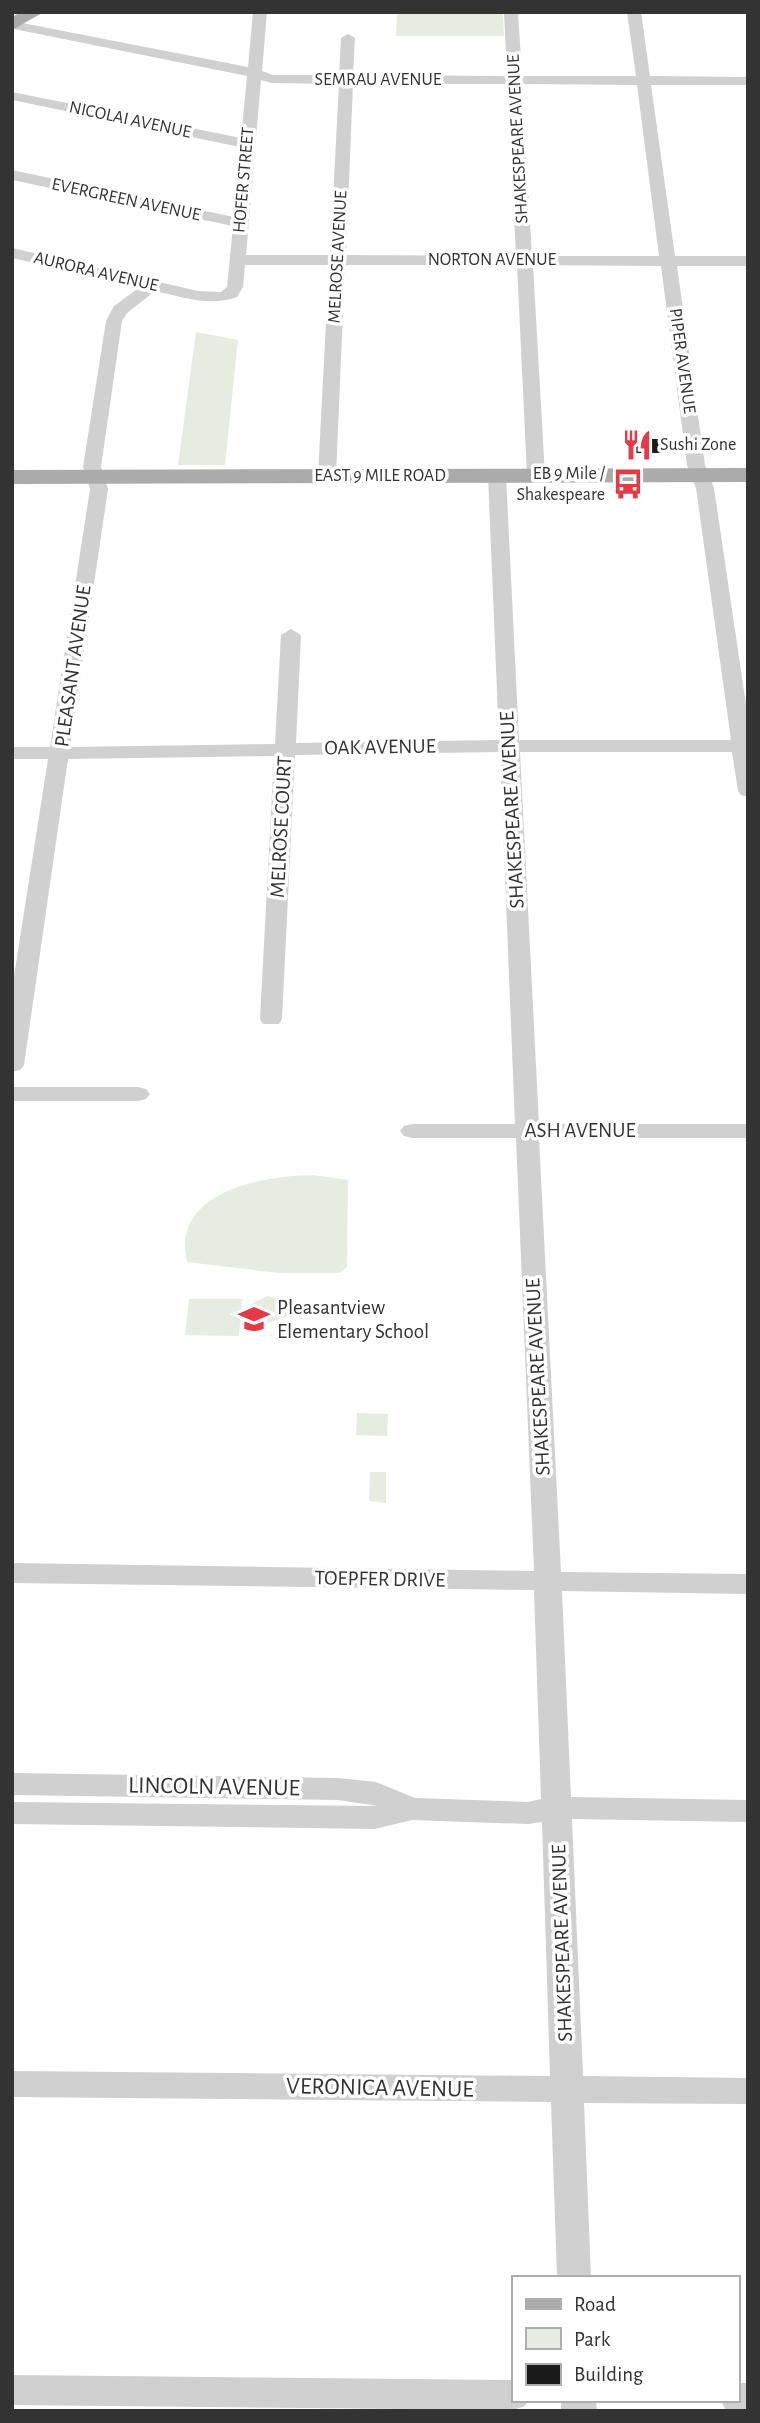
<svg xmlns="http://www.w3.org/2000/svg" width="760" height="2423" viewBox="0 0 760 2423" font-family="'Alegreya Sans',sans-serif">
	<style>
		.green { fill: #e6ecdf }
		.building { fill: #1a1a1a }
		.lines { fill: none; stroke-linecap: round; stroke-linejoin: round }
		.minor { fill: #d0d0d0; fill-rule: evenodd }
		.major { fill: #ababab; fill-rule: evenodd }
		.labels { text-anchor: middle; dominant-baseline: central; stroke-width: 7; stroke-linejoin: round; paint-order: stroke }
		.far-street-label { font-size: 18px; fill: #333; stroke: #fff }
		.far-poi-label { font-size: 18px; fill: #333; stroke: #fff; text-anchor: start }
		.street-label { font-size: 21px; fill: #333; stroke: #fff }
		.poi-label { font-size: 21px; fill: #333; stroke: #fff; text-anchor: start }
		.near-street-label { font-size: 24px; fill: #333; stroke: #fff }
	</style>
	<rect width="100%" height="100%" fill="#fff"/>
	<!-- green -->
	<g class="green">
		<path d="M397 12H503L504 36H396Z"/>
		<path d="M196 332 238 340 225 465H178Z"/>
		<path d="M313 1175 348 1180 347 1267 339 1273H278L187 1262C186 1255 184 1247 185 1240 193 1186 271 1176 313 1175Z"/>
		<path d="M267 1296 287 1301 291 1311 288 1316 268 1323 250 1315 249 1305Z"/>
		<path d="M189 1299H242L239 1336 185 1335Z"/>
		<path d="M357 1413 388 1414 387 1436 356 1435Z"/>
		<path d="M370 1472H386V1503L369 1501Z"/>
	</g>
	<!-- building -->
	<path class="building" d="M631 439H667L668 453H631Z"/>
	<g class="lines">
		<!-- minor -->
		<g class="minor">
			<path d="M253 12H267L262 71 273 75H339L341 38 348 34 355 38 353 75 507 76 504 12H518L522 76H636L627 12H641L650 76 748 77V85H651L675 256H748V266H677L705 465 714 488 748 718V797L741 795 738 791 732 752H520L539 1124H748V1138H539L561 1572 748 1574V1594L562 1591 571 1797 748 1800V1822L572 1819 583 2076 748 2078V2104L584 2103 591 2278H557L551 2102 12 2097V2071L550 2076 542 1822 528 1824 412 1820 375 1829 12 1824V1802L378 1806 338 1800 12 1795V1773L338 1778 376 1782 415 1798 528 1802 541 1799 534 1590 12 1583V1563L534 1571 516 1138H412L404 1136 400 1131 404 1126 412 1124H515L500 752 295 755 282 1019 279 1024H263L260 1019 274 756 68 759 24 1065 20 1070 12 1072V989L48 759H12V747H50L90 489 83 467 106 321 114 306 140 287 12 258V248L198 291 221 292 227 287 233 226 12 180V170L234 217 240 147 12 100V92L241 138 247 76 14 29 12 21 248 67ZM261 80 272 83 339 84 330 255H246ZM353 84H508L516 256 346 255ZM522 84 637 85 659 256H532ZM245 265H329L318 476 327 481 336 476 345 265H517L527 475 536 480 545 475 533 265 661 266 687 465 696 488 731 740H519L506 476 497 471 488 476 499 740 296 743 301 635 291 629 281 635 275 744 70 747 108 489 101 467 122 321 127 313 155 291C182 297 210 307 237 297L243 287Z"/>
			<path d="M12 1087H138L146 1089 150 1094 146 1099 138 1101H12Z"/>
			<path d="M12 2375 513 2380V2400H528L525 2406 513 2410 12 2405Z"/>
			<path d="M737 2383H748V2411L725 2409 721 2400H737Z"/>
			<path d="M561 2400H596L597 2411H561Z"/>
		</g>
		<!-- major -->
		<g class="major">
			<path d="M21 12H44L12 30V17Z"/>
			<path d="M748 468V482L12 484V470Z"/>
		</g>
	</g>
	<!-- icons -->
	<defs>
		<g id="restaurant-bare" transform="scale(2.415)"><path d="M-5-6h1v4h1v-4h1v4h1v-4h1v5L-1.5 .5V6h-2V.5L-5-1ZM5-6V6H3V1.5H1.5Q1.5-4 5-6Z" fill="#e63946" stroke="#fff" stroke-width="2.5" paint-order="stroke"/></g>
		<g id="bus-bare" transform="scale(2.415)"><path d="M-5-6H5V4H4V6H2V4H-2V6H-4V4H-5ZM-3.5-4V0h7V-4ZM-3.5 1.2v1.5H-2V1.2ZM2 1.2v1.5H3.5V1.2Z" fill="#e63946" stroke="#fff" stroke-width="2.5" paint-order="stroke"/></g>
		<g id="school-bare" transform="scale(2.415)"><path d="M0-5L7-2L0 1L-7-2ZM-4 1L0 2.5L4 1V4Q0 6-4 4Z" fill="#e63946" stroke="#fff" stroke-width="2.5" paint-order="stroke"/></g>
	</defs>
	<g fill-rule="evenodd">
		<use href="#restaurant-bare" x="637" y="445"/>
		<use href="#bus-bare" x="628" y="484"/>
		<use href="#school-bare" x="254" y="1319"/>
	</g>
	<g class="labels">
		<!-- far-street labels -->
		<g class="far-street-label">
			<text x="378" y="80">SEMRAU AVENUE</text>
			<text transform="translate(130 120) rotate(12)">NICOLAI AVENUE</text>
			<text transform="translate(518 139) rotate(-93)">SHAKESPEARE AVENUE</text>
			<text transform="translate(244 180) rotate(-85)">HOFER STREET</text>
			<text transform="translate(126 200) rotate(12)">EVERGREEN AVENUE</text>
			<text transform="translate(338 257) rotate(-87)">MELROSE AVENUE</text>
			<text x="492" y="260">NORTON AVENUE</text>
			<text transform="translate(96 272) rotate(13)">AURORA AVENUE</text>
			<text transform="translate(682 361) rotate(82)">PIPER AVENUE</text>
			<text x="380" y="476">EAST 9 MILE ROAD</text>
		</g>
		<!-- far-poi labels -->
		<g class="far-poi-label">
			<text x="660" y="445">Sushi Zone</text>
			<text x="605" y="474" text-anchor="end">EB 9 Mile /<tspan x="605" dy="21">Shakespeare</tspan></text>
		</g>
		<!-- street labels -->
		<g class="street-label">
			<text transform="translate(73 666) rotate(-82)">PLEASANT AVENUE</text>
			<text transform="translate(380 747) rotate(-1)">OAK AVENUE</text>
			<text transform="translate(512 810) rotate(-93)">SHAKESPEARE AVENUE</text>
			<text transform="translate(281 827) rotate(-87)">MELROSE COURT</text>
			<text x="580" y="1130">ASH AVENUE</text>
			<text transform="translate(538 1377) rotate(-93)">SHAKESPEARE AVENUE</text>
			<text transform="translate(380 1579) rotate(1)">TOEPFER DRIVE</text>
			<text transform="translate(562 1943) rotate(-92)">SHAKESPEARE AVENUE</text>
		</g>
		<!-- poi labels -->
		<g class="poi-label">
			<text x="277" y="1307">Pleasantview<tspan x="277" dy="24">Elementary School</tspan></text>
		</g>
		<!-- near-street labels -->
		<g class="near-street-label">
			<text transform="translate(214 1787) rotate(1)">LINCOLN AVENUE</text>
			<text transform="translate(380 2088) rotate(1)">VERONICA AVENUE</text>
		</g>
	</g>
	<!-- border -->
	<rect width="760" height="2423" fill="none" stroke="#333333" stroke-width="28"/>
	<!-- legend -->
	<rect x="512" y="2276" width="228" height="126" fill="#ffffff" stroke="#adadad" stroke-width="2"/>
	<rect x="526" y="2299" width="35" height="10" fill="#ababab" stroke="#adadad" stroke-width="2"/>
	<text x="574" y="2311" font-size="21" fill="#333333">Road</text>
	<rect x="526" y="2328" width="35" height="21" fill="#e6ecdf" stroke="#adadad" stroke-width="2"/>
	<text x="574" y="2346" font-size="21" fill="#333333">Park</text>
	<rect x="526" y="2364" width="35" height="21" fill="#1a1a1a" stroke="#adadad" stroke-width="2"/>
	<text x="574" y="2381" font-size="21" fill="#333333">Building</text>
</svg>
